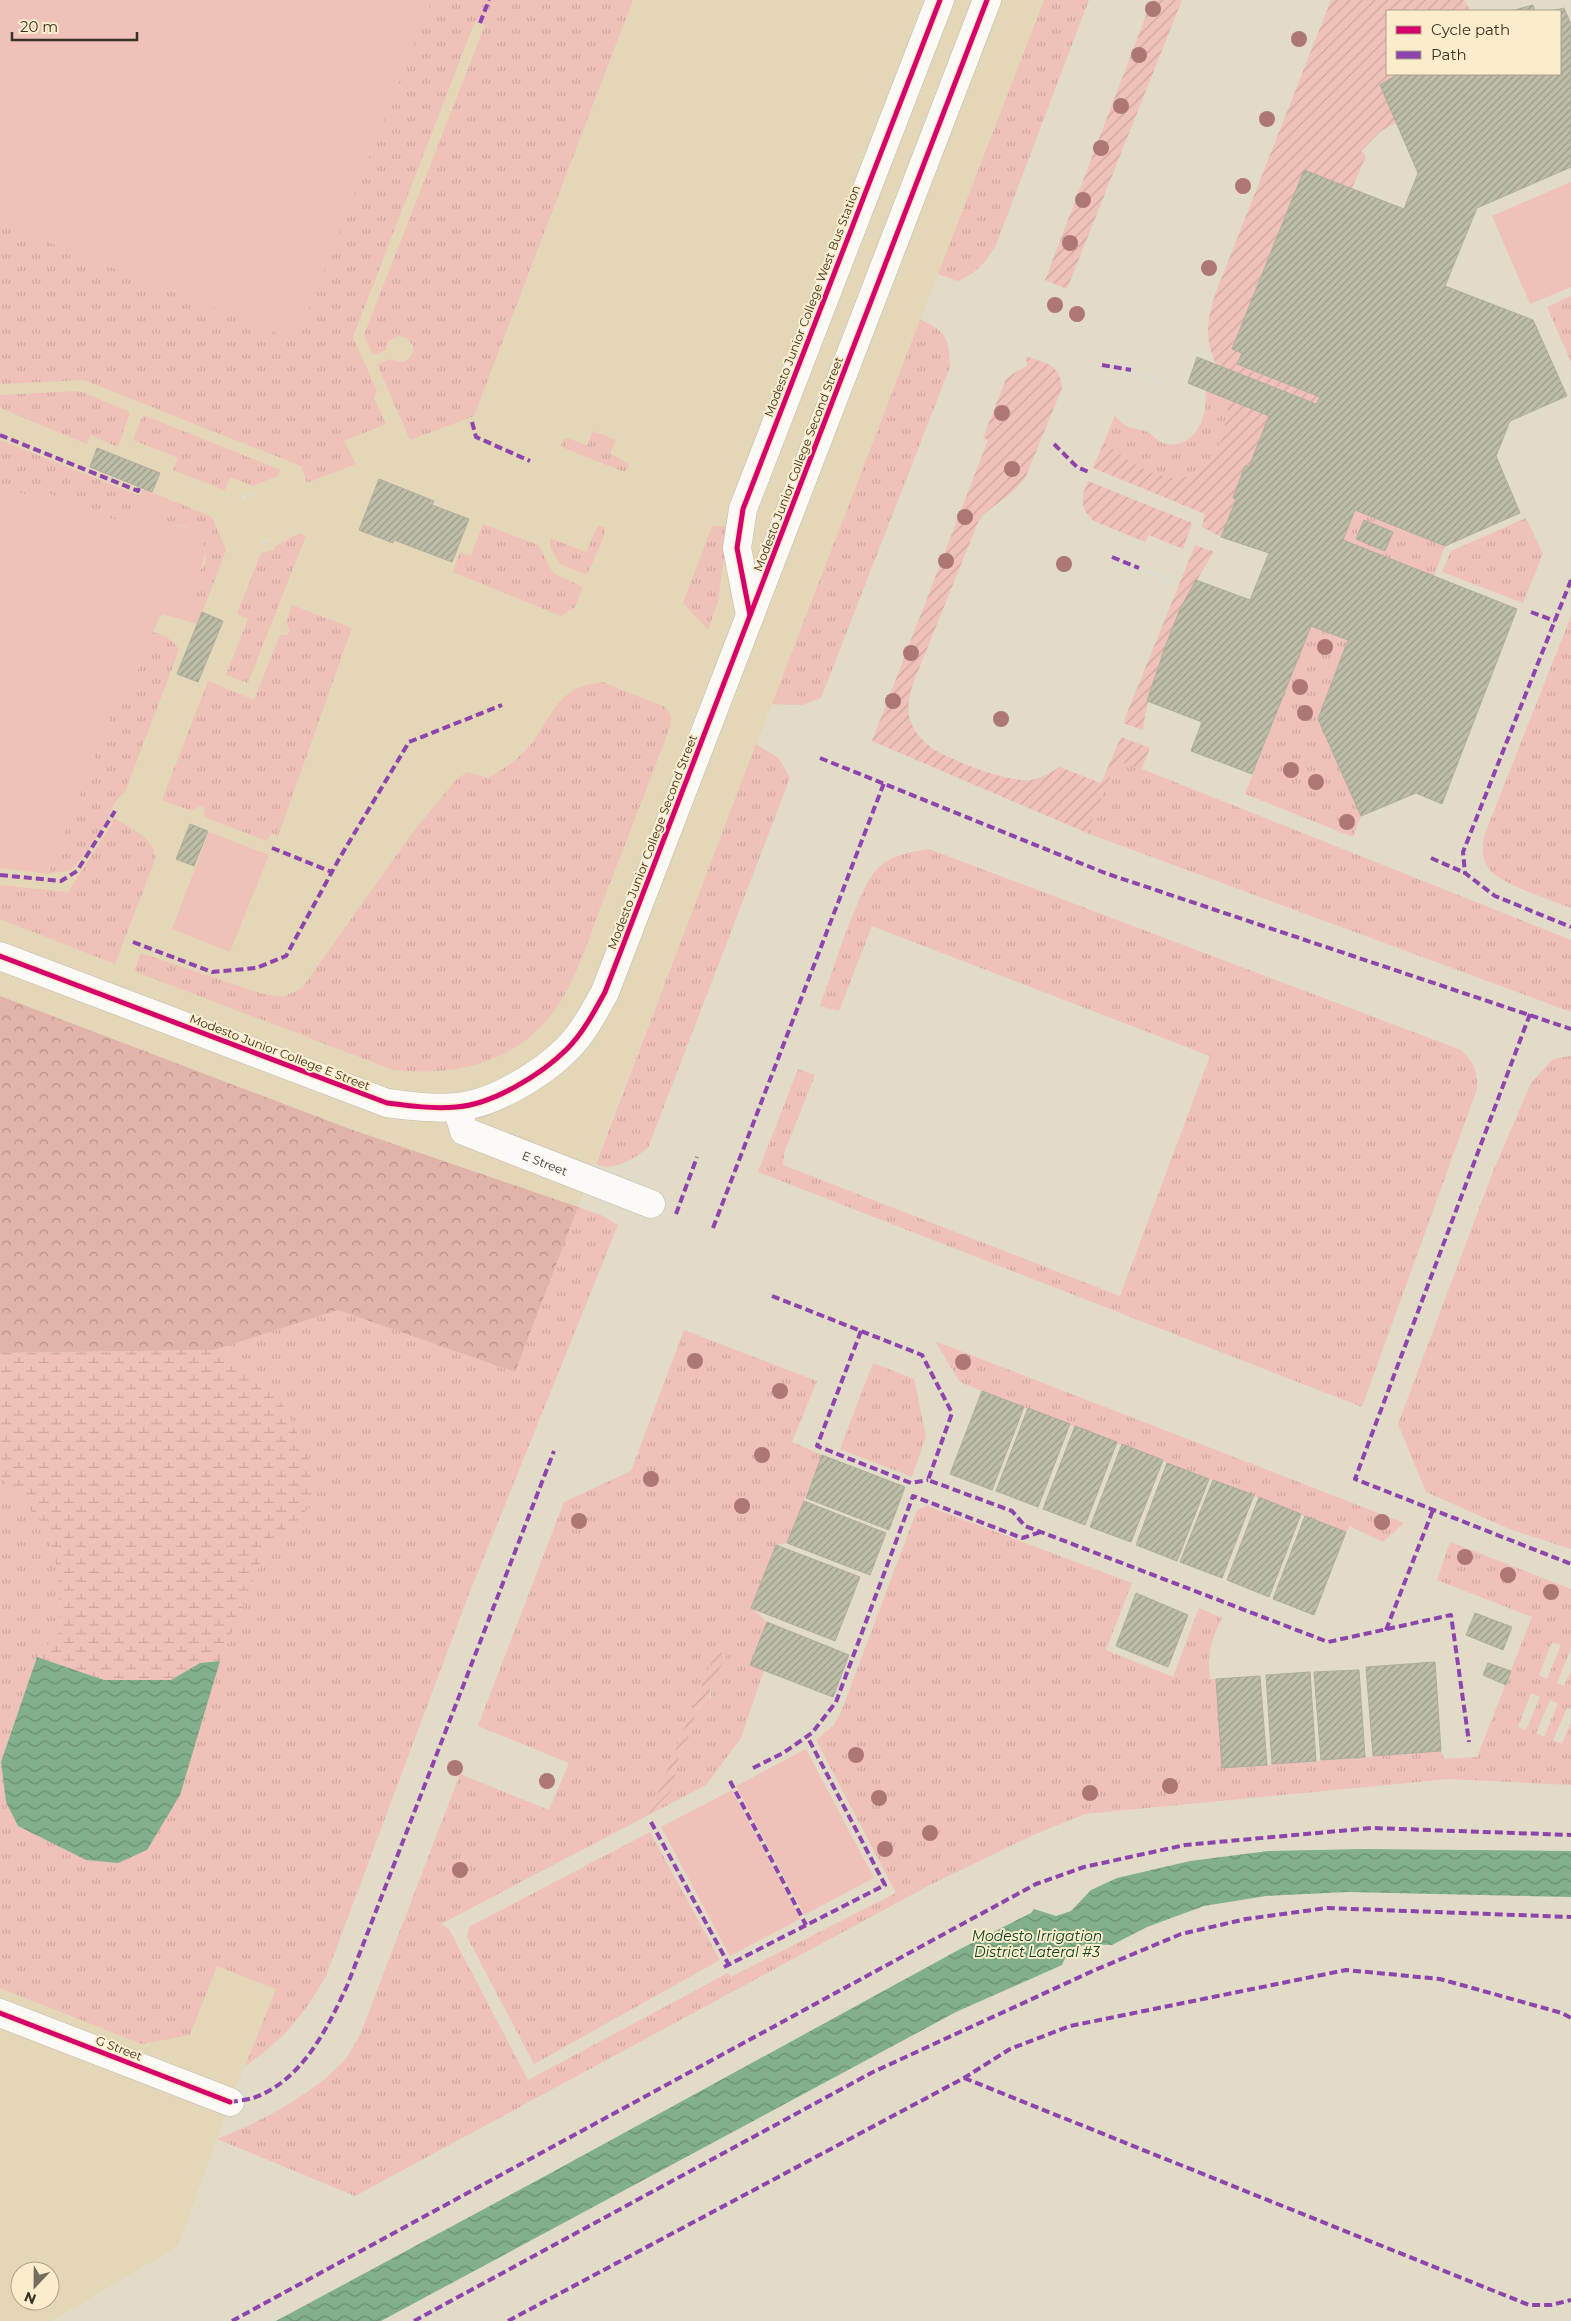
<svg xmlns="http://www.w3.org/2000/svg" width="1571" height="2321" viewBox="0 0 1571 2321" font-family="Montserrat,sans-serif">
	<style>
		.built { fill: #e3d7b8; fill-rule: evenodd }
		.grass { fill: url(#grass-tufts); fill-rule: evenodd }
		.forest { fill: url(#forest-crowns) }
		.wetland { fill: url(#wetland-marsh) }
		.garden { fill: url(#garden-furrows) }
		.pitch { fill: #efc1b8 }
		.water { fill: url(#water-waves) }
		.building { fill: url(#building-hatch); stroke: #aead9e }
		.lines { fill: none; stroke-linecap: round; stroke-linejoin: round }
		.minor-casing { stroke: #bfbaab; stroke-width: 29 }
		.path { stroke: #dddbd5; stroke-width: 3; stroke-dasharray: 5 2.5; stroke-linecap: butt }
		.minor { stroke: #fbfaf7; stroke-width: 28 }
		.quiet { stroke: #8e44ad; stroke-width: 4; stroke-dasharray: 8 4; stroke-linecap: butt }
		.cycleway-casing { stroke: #fbeccb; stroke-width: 8 }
		.cycleway { stroke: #d6006c; stroke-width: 5 }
		.tree { fill: #ad7774 }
		.labels { text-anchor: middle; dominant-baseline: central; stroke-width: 4; stroke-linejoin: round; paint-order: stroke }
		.street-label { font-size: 12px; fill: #373225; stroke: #fbeccb }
		.water-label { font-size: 14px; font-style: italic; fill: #074023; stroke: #fbeccb }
	</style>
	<defs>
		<pattern id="grass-tufts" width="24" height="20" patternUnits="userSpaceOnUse" patternTransform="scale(1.25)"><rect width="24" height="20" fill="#efc1b8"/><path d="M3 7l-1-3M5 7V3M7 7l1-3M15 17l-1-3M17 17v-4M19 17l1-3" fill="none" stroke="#cea69e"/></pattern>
		<pattern id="forest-crowns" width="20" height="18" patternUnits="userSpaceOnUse" patternTransform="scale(1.25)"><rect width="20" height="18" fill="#e1b3aa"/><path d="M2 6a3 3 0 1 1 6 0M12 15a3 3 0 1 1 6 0" fill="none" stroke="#b7928a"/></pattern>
		<pattern id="wetland-marsh" width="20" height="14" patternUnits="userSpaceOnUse" patternTransform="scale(1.25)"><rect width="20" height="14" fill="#efc1b8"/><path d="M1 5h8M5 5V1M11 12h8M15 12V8" fill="none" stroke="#cea69e"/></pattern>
		<pattern id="garden-furrows" width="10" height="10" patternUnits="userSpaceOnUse" patternTransform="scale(1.25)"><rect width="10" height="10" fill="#efc1b8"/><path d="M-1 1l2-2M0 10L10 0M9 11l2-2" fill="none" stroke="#cea69e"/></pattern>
		<pattern id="water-waves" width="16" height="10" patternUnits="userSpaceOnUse" patternTransform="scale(1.25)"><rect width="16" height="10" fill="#82b08c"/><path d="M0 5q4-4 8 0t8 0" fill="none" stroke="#6b9072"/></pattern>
		<pattern id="building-hatch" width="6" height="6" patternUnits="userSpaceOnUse" patternTransform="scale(1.25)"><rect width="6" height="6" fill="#bdbda8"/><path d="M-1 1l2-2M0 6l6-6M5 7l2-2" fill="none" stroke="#9a9a89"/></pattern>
	</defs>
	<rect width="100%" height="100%" fill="#e2dbc8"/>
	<!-- built -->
	<path class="built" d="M0 0H1044L276 1989 230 2102 178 2246 52 2321H0ZM20 2271H50V2301H20Z"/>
	<!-- grass -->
	<g class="grass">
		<path d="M0 0H633L474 416 410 440 377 364 391 359C402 366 414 360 413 346L407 338 398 336 389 341 386 350 373 355 364 335 485 25 475 21 353 337 377 391 374 398 386 424 344 441 356 464 307 483 301 466 84 380 0 384Z"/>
		<path d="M1044 0H1089L996 245C986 262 977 273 958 281L938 274Z"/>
		<path d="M1571 296V362L1547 307Z"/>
		<path d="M920 320C946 330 949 339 950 367L821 698 802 705 772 704Z"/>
		<path d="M1205 390 1229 400C1226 416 1225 434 1217 449 1191 504 1136 468 1104 442L1115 415C1126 431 1132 426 1147 432 1154 435 1157 442 1166 444 1197 449 1209 413 1205 390Z"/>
		<path d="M79 391 130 412 118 447 90 435 87 444 0 408V395Z"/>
		<path d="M143 415 280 470 278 476 253 486 230 477 225 490 173 470 178 458 133 440Z"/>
		<path d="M593 431 616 440 610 453 629 464 627 471H622L564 448 561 445 563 440 568 438 587 446Z"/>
		<path d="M0 440 140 496 123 523 37 489 29 496 0 484Z"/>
		<path d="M158 495 212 517 226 550 206 603C199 599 190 596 189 587 188 571 220 571 198 536 190 524 177 524 163 527Z"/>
		<path d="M1355 510 1445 546 1434 576 1343 540Z"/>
		<path d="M1526 518 1543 554 1523 603 1442 572 1451 551Z"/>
		<path d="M483 524 538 545 553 573 583 587 575 607 561 616 453 572 460 552 471 556Z"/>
		<path d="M598 525 604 527 605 534 587 575 560 564 550 547V538L586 552Z"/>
		<path d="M712 526 728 527 718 601 708 630 683 603Z"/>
		<path d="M300 533 306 536 248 683 226 675 248 619 237 614 261 553 274 550 276 546Z"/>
		<path d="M292 605 352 628 278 836 271 833 267 841 205 817 204 808 200 806 192 811 162 800 208 681 254 700 280 635H288L290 630 286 623Z"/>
		<path d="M1571 616V908C1552 900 1500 884 1489 869 1482 859 1482 848 1484 836Z"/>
		<path d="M1311 626 1348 640 1318 719 1361 816 1353 837 1245 794Z"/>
		<path d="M153 632C165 636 173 639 179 650L125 792C110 805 113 810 104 825 94 842 84 856 71 870L48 874 117 699H126Z"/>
		<path d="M602 682 665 707C671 714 672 718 670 727 649 782 628 838 606 893 594 923 585 955 570 984 536 1056 468 1078 393 1070L134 971 141 953 263 994 283 997 302 988 413 832 456 780 467 772 488 778C506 768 523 756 535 739 547 721 556 699 576 689 583 685 594 684 602 682Z"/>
		<path d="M756 744 779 758 790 778 648 1148C634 1158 613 1173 596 1164Z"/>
		<path d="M1117 759 1571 940V1012L1087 833Z"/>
		<path d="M115 819C132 829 152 837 156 857L115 964 0 919V885L68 892Z"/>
		<path d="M929 849 1461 1050C1475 1064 1477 1069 1477 1089L1362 1407 758 1172 798 1069 815 1075 784 1153 783 1165 1120 1296 1210 1056 872 926 839 1011 820 1006C831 977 859 885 879 867 893 854 912 852 929 849Z"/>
		<path d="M1571 1056V1549L1512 1530 1426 1492 1398 1424 1492 1174 1531 1083 1553 1059Z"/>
		<path d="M578 1207 601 1215 618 1225 469 1594 326 1976C302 2017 285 2039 245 2066L276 1989 217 1966 190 2035 142 2044 0 1988V1477C16 1494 36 1513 47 1534 60 1559 59 1602 61 1630L37 1657 1 1762 6 1802 18 1826 86 1860 220 1661 264 1554 288 1532 313 1501 237 1361 214 1350 338 1309 514 1372Z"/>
		<path d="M684 1330 817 1381 792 1442 822 1455 787 1543 776 1545 752 1608 767 1622 750 1664 764 1670 741 1738 706 1785 441 1924 449 1929 528 2080 728 1973 731 1977 896 1893 816 1740 833 1726 841 1712 917 1510 927 1506 1132 1583 1106 1650 1173 1677 1199 1608 1222 1618C1211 1641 1207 1654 1210 1679H1216L1267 1765 1441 1751 1444 1759 1477 1757 1532 1617 1437 1580 1450 1542 1571 1589V1649L1557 1683 1564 1686 1571 1671V1709L1567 1708 1553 1740 1562 1744 1571 1722V1785L1449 1779 1085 1814 1033 1835 930 1885 355 2196 217 2139C262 2121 310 2096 344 2061 350 2054 355 2043 360 2035L460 1774 549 1810 569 1763 478 1726 564 1502 631 1471ZM1552 1642 1561 1645 1547 1679 1539 1675ZM716 1651 726 1655 711 1686V1697C700 1706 689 1718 688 1733 688 1738 690 1740 688 1744 686 1750 682 1752 679 1757 668 1776 666 1796 650 1812ZM1531 1693 1540 1697 1526 1730 1518 1727ZM1550 1700 1558 1703 1544 1737 1536 1733Z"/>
		<path d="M935 1341 1404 1523 1383 1542 1350 1526 1346 1532 982 1391 960 1382Z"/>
		<path d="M873 1363 914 1379 926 1436 912 1477 840 1449Z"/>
		<path d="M650 1832 720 1960 534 2064 467 1937 469 1927Z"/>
	</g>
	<!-- forest -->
	<path class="forest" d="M0 996 347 1128 578 1207 515 1372 338 1310 214 1350 0 1353Z"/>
	<!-- wetland -->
	<path class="wetland" d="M214 1350 237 1361 283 1405 311 1461 313 1502 288 1532 264 1554 220 1661 200 1663 171 1680H104L37 1657 61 1630C59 1602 60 1559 47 1534 36 1513 16 1494 0 1477V1353Z"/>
	<!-- garden -->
	<g class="garden">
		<path d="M1152 0H1182L1067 289 1045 280Z"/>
		<path d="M1331 0H1464L1471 11H1387V74H1398L1380 85 1397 122 1381 131 1361 151 1366 156 1352 188 1304 170 1232 348 1242 353 1237 364 1320 397 1316 404 1216 364C1204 337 1207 319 1216 292Z"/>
		<path d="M1026 356C1047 364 1060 364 1062 388L1026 476C1014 496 993 503 979 520L914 681C910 692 907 703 909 715 911 729 922 741 933 749 954 761 1008 783 1032 780 1042 778 1052 772 1060 767L1101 783 1121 737 1150 748 1141 770 1117 760 1087 833 872 741 988 440 983 438 1006 379 1014 373 1027 366Z"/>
		<path d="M1229 400 1269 416 1249 467 1245 466 1233 498 1236 500 1221 537 1202 527 1205 514 1093 468 1104 442C1136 468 1191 504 1217 449 1225 434 1226 416 1229 400Z"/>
		<path d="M1088 481 1192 523 1183 549 1149 535 1145 542 1094 521C1079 509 1081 497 1088 481Z"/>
		<path d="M1195 545 1214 552C1179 606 1152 666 1143 730L1123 723Z"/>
		<path d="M716 1651 727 1655 711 1686 708 1704 699 1707 688 1733 689 1741 686 1749 679 1756 672 1790 649 1814Z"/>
	</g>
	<!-- pitch -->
	<g class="pitch">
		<path d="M0 0H432L296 341 0 223Z"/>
		<path d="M1571 182V287L1530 304 1492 216Z"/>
		<path d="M0 484 29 496 37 489 123 523 144 489 158 495 163 526C205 521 218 553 190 582L191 593 206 603 196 624 163 614 159 618 126 699 117 700 48 874 0 868Z"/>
		<path d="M209 832 269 855 230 952 172 929Z"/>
		<path d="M806 1749 874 1878 804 1915 736 1786Z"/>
		<path d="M732 1790 800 1919 730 1956 661 1827Z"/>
	</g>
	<!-- water -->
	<g class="water">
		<path d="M37 1657 104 1680H171L200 1663 220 1661 180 1795 147 1850 118 1863 86 1860 18 1826 6 1802 1 1762Z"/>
		<path d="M1362 1849 1571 1851V1897L1347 1892 1266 1896 1204 1906 1147 1927 1112 1945 1087 1944 1069 1950 1062 1965 956 2012 381 2321H276L549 2174 962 1948 1031 1913 1034 1909 1056 1916 1071 1911 1091 1890 1117 1878 1190 1861 1268 1851Z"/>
	</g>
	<!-- building -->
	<g class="building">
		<path d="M1533 5 1535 11H1511Z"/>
		<path d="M1564 8 1571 24V167L1477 208 1445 286 1533 320 1567 396 1510 421 1496 456 1520 513 1445 546 1355 510 1343 540 1517 609 1442 804 1416 793 1361 816 1318 719 1348 640 1311 626 1252 774 1191 751 1202 722 1147 701 1165 647 1181 607 1196 580 1250 600 1269 553 1221 537 1236 500 1233 498 1245 466 1249 467 1269 416 1188 383 1197 357 1316 404 1320 397 1237 364 1242 353 1232 349 1304 170 1404 209 1418 173 1380 85 1398 74H1560V11H1552Z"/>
		<path d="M97 448 160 473 152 492 90 467Z"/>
		<path d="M379 479 434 501 432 505 469 519 452 562 394 540 393 543 359 530Z"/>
		<path d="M1364 520 1393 532 1385 551 1356 539Z"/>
		<path d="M202 612 223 621 198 682 177 674Z"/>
		<path d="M190 824 208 831 194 866 176 859Z"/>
		<path d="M982 1391 1024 1407 992 1490 950 1474Z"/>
		<path d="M1028 1408 1070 1424 1038 1507 996 1491Z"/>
		<path d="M1075 1426 1117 1442 1085 1525 1043 1509Z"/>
		<path d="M1122 1444 1163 1460 1131 1542 1090 1527Z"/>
		<path d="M822 1455 905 1487 889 1530 806 1498Z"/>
		<path d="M1167 1463 1209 1479 1177 1561 1136 1545Z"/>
		<path d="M1213 1480 1254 1495 1222 1578 1180 1562Z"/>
		<path d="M1259 1497 1301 1514 1269 1597 1227 1580Z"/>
		<path d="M804 1501 886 1533 870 1575 787 1543Z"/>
		<path d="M1305 1516 1346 1532 1314 1615 1273 1599Z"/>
		<path d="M776 1545 860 1577 835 1641 751 1608Z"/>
		<path d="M1136 1593 1188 1615 1168 1667 1116 1646Z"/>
		<path d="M1475 1613 1512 1627 1503 1650 1466 1635Z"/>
		<path d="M767 1622 849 1655 833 1697 750 1665Z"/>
		<path d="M1435 1662 1441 1751 1373 1756 1366 1667Z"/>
		<path d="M1488 1663 1511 1671 1506 1685 1483 1675Z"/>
		<path d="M1359 1670 1365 1757 1321 1760 1314 1672Z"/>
		<path d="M1310 1672 1316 1761 1272 1764 1266 1675Z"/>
		<path d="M1260 1676 1267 1765 1222 1768 1216 1679Z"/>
	</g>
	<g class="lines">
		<!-- minor casing -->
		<g class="minor-casing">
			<g id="minor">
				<path d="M750 615 737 548 743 509 940 0"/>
				<path d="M0 956 387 1103C410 1106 433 1109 456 1107 492 1105 542 1074 567 1049 583 1033 594 1012 605 992L987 0"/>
				<path id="s1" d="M457 1107 464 1131 651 1204"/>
				<path d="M0 2013 230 2102"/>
			</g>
		</g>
		<!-- path -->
		<g class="path">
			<path d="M1131 370 1164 383"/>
			<path d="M242 498 252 494"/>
			<path d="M262 542 270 538"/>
			<path d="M1139 568 1174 583"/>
		</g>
		<!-- minor -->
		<use href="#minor" class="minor"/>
		<!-- quiet -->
		<g class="quiet">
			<path d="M480 23 489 0"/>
			<path d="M1102 365 1131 370"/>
			<path d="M472 422 476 437 530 461"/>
			<path d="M0 435 138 491 139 487"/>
			<path d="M1054 444 1077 467 1091 473"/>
			<path d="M1112 557 1139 568"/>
			<path d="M1571 580 1463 852 1465 873 1495 896 1571 927"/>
			<path d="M1531 612 1555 621"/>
			<path d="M820 758 1105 873 1571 1029"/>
			<path d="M272 848 332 872"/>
			<path d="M1431 858 1465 873"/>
			<path d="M0 875 61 881 77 871 115 811"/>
			<path d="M133 942 212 972 256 968 286 956 339 859 409 742 502 705"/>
			<path d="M1530 1014 1355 1479 1571 1564"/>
			<path d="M676 1214 697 1157"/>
			<path d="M713 1228 884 783"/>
			<path d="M772 1296 922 1355 952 1413 928 1480 1012 1511 1025 1526 1041 1532 1328 1642 1451 1615 1469 1742"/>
			<path d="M861 1331 817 1446 911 1483 928 1480"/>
			<path d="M1386 1630 1433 1510"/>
			<path d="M753 1768 783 1753 812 1733 836 1702 913 1496 1022 1538 1041 1532"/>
			<path d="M730 1781 806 1925"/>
			<path d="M651 1822 729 1965"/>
			<path d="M724 1967 885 1885 807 1736"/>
			<path d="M964 2078 1529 2305H1551L1571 2300"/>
			<path d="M230 2102C237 2101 246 2100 253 2098 302 2081 327 2029 347 1986L554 1451"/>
			<path d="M232 2321 1036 1884 1084 1867 1185 1845 1372 1828 1571 1835"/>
			<path d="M414 2321 873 2072 1095 1970 1181 1934 1246 1919 1327 1908 1571 1917"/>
			<path d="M508 2321 964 2078 1010 2049 1070 2026 1346 1970 1440 1979 1562 2013 1571 2018"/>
		</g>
		<!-- cycleway casing -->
		<g class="cycleway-casing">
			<g id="cycleway">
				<path d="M750 615 737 548 743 509 940 0"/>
				<path d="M0 956 387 1103C410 1106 433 1109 456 1107 492 1105 542 1074 567 1049 583 1033 594 1012 605 992L987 0"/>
				<path d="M0 2013 230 2102"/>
			</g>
		</g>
		<!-- cycleway -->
		<use href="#cycleway" class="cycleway"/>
	</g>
	<!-- trees -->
	<g class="tree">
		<circle cx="1153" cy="9" r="8"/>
		<circle cx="1299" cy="39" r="8"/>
		<circle cx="1139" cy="55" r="8"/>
		<circle cx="1121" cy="106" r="8"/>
		<circle cx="1267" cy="119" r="8"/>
		<circle cx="1101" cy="148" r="8"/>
		<circle cx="1243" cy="186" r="8"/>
		<circle cx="1083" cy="200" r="8"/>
		<circle cx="1070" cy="243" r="8"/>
		<circle cx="1209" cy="268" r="8"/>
		<circle cx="1055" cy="305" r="8"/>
		<circle cx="1077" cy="314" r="8"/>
		<circle cx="1002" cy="413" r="8"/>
		<circle cx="1012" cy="469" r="8"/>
		<circle cx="965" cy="517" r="8"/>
		<circle cx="946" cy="561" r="8"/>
		<circle cx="1064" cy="564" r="8"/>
		<circle cx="1325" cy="647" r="8"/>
		<circle cx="911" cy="653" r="8"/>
		<circle cx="1300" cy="687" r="8"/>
		<circle cx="893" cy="701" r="8"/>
		<circle cx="1305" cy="713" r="8"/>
		<circle cx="1001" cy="719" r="8"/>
		<circle cx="1291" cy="770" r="8"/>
		<circle cx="1316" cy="782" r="8"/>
		<circle cx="1347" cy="822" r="8"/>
		<circle cx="695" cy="1361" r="8"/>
		<circle cx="963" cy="1362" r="8"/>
		<circle cx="780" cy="1391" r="8"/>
		<circle cx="762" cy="1455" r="8"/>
		<circle cx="651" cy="1479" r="8"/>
		<circle cx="742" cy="1506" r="8"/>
		<circle cx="579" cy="1521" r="8"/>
		<circle cx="1382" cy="1522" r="8"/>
		<circle cx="1465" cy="1557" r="8"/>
		<circle cx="1508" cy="1575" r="8"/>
		<circle cx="1551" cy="1592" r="8"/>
		<circle cx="856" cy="1755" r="8"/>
		<circle cx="455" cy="1768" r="8"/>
		<circle cx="547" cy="1781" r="8"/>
		<circle cx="1170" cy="1786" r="8"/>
		<circle cx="1090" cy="1793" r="8"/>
		<circle cx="879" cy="1798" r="8"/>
		<circle cx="930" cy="1833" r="8"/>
		<circle cx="885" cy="1849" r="8"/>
		<circle cx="460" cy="1870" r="8"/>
	</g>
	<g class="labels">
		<!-- street labels -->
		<g class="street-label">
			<text transform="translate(812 301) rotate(-69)">Modesto Junior College West Bus Station</text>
			<text transform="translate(798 464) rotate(-69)">Modesto Junior College Second Street</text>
			<text transform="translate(652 842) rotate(-69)">Modesto Junior College Second Street</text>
			<text transform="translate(280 1052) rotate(21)">Modesto Junior College E Street</text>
			<text stroke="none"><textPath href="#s1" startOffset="112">E Street</textPath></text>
			<text transform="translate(119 2048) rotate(21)">G Street</text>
		</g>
		<!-- water labels -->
		<g class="water-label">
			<text x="1037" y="1936">Modesto Irrigation<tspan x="1037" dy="16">District Lateral #3</tspan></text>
		</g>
	</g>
	<!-- legend -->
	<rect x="1386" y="10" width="175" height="65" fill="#fbeccb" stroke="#ada289"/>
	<rect x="1396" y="26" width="25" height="8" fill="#d6006c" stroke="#ada289"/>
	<text x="1431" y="35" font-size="15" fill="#373225">Cycle path</text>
	<rect x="1396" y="51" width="25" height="8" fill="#8e44ad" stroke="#ada289"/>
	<text x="1431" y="60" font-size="15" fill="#373225">Path</text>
	<!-- north arrow -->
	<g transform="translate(35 2286) rotate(202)"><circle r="24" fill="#fbeccb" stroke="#ada289"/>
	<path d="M0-4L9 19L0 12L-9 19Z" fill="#736d5e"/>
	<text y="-8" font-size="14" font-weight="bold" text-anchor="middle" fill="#373225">N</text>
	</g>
	<!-- scale -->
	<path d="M12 32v8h125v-8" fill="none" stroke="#373225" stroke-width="2.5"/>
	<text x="20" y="32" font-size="15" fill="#373225" stroke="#fbeccb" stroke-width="4" paint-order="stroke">20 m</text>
</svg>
